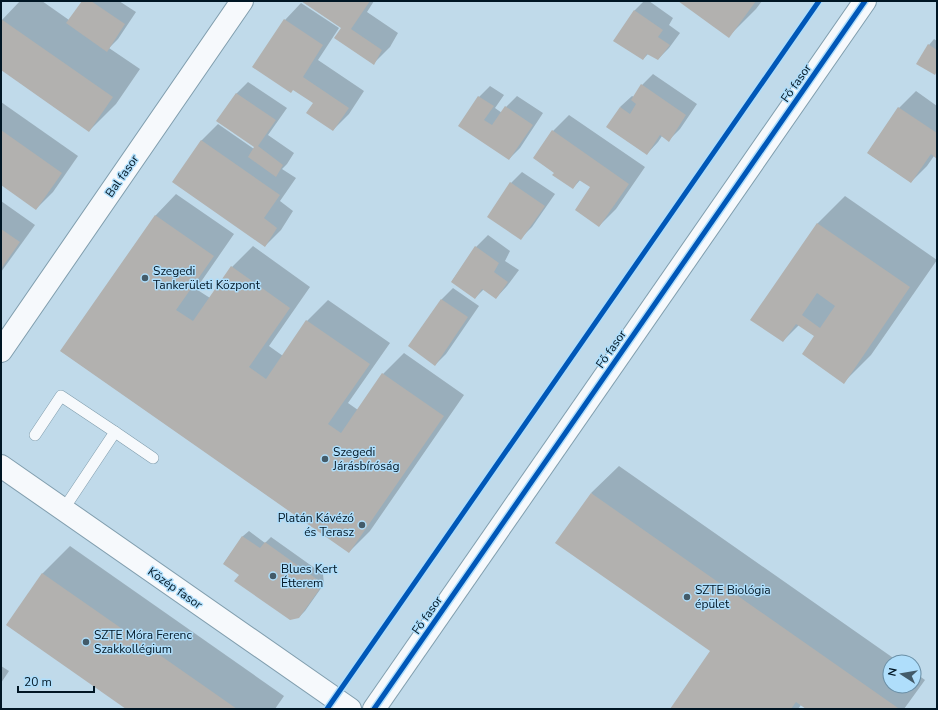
<svg xmlns="http://www.w3.org/2000/svg" width="938" height="710" viewBox="0 0 938 710" font-family="'Nunito Sans',sans-serif">
	<style>
		.shadow { fill: #0003 }
		.building { fill: #b2b1af; fill-rule: evenodd }
		.lines { fill: none; stroke-linecap: round; stroke-linejoin: round }
		.lane-casing { stroke: #819eae; stroke-width: 12 }
		.street-casing { stroke: #819eae; stroke-width: 24 }
		.secondary-casing { stroke: #819eae; stroke-width: 24 }
		.lane { stroke: #f6f9fc; stroke-width: 11 }
		.street { stroke: #f6f9fc; stroke-width: 22 }
		.secondary { stroke: #f6f9fc; stroke-width: 22 }
		.cycleway-casing { stroke: #afdefb; stroke-width: 8 }
		.cycleway { stroke: #0057b8; stroke-width: 5 }
		.poi-dot { fill: #435b69; stroke: #afdefb; stroke-width: 1.5 }
		.labels { text-anchor: middle; dominant-baseline: central; stroke-width: 3; stroke-linejoin: round; paint-order: stroke }
		.street-label { font-size: 12px; fill: #001624; stroke: #afdefb }
		.poi-label { font-size: 12px; fill: #001624; stroke: #afdefb; text-anchor: start }
	</style>
	<rect width="100%" height="100%" fill="#c0daea"/>
	<!-- shadow -->
	<g class="shadow">
		<path d="M20 1H42L69 20 83 1H119L136 12 118 39 109 48 140 69 116 104 89 131 1 69V21Z"/>
		<path d="M303 1H374L367 12 398 33 390 47 374 63 342 27Z"/>
		<path d="M644 1H649L673 18 669 25 680 33 669 48 658 59 649 53 643 59 615 41 635 10Z"/>
		<path d="M680 1H762L756 9 729 36Z"/>
		<path d="M301 3 339 28 318 60 364 91 349 114 333 130 314 103 294 89 285 20Z"/>
		<path d="M934 39 937 41V71L934 74 929 45Z"/>
		<path d="M653 74 697 104 680 129 669 140 662 136 658 142 647 154 620 107 632 96 634 97 642 85Z"/>
		<path d="M248 82 287 108 268 135 294 153 287 164 282 169 296 178 280 201 293 211 281 230 265 246 201 141 218 124 254 149 256 147 218 121 237 93Z"/>
		<path d="M490 86 504 95 495 108 502 113 506 107 517 96 543 113 520 148 509 159 460 126 479 97Z"/>
		<path d="M916 91 937 106V157L934 156 927 166 911 182 868 153 899 108Z"/>
		<path d="M1 102 78 156 53 192 36 209 1 184Z"/>
		<path d="M569 115 645 167 616 209 599 226 592 187 581 179 573 188 555 172 553 131Z"/>
		<path d="M522 172 555 194 532 227 521 238 511 183Z"/>
		<path d="M176 194 234 234 196 289 210 298 232 267 253 246 310 287 269 346 283 356 307 321 328 300 390 343 348 403 358 410 383 374 404 353 464 395 370 531 349 552 61 351 156 215Z"/>
		<path d="M845 196 937 260 871 355 844 382 815 336 799 325 783 341 752 319 818 223Z"/>
		<path d="M1 201 35 225 1 272Z"/>
		<path d="M488 235 510 251 505 261 519 270 507 286 496 298 484 289 475 298 452 281 476 247Z"/>
		<path d="M453 288 479 306 446 354 435 365 442 299Z"/>
		<path d="M619 466 899 662H890V686H914V672L925 680 904 709H808L801 705 798 709H671L712 651 591 493Z"/>
		<path d="M249 531 265 543 271 537 323 574 324 584 305 611 299 617 224 563 243 536Z"/>
		<path d="M70 546 284 696 275 709H128L7 625 43 573Z"/>
		<path d="M1 666 9 671 1 683Z"/>
	</g>
	<!-- building -->
	<g class="building">
		<path d="M82 1H91L125 24 107 52 66 23Z"/>
		<path d="M301 1H370L351 29 382 50 374 65 334 38 341 28Z"/>
		<path d="M678 1H756L729 38Z"/>
		<path d="M634 10 663 30 658 37 670 45 658 60 647 54 643 60 613 41Z"/>
		<path d="M1 19 113 97 89 132 1 70Z"/>
		<path d="M284 19 323 45 303 77 349 108 333 131 306 113 313 103 293 90 291 93 252 67Z"/>
		<path d="M928 44 937 50V71L935 75 916 64Z"/>
		<path d="M641 84 686 115 669 142 660 135 647 155 606 127 620 107 630 114 636 104 631 100Z"/>
		<path d="M236 93 276 120 258 146 283 165 276 177 248 157 254 147 216 121Z"/>
		<path d="M478 96 494 106 484 120 492 125 505 106 533 125 509 160 458 126Z"/>
		<path d="M898 107 937 133V159L931 154 911 183 867 153Z"/>
		<path d="M1 130 62 173 36 210 1 185Z"/>
		<path d="M552 130 629 184 599 227 575 210 590 187 579 180 573 189 552 175 554 173 533 158Z"/>
		<path d="M201 140 280 195 264 218 277 228 265 247 172 182Z"/>
		<path d="M510 182 545 206 521 240 487 217Z"/>
		<path d="M155 215 214 256 176 310 193 321 231 266 290 308 249 367 266 379 306 320 370 364 328 424 341 433 382 373 444 416 349 553 60 351Z"/>
		<path d="M817 223 910 287 844 384 802 354 814 336 796 324 783 342 750 320ZM817 293 835 306 820 328 802 315Z"/>
		<path d="M1 229 20 242 1 269Z"/>
		<path d="M475 246 499 263 494 272 508 282 496 299 482 289 475 299 451 282Z"/>
		<path d="M441 299 468 317 435 366 408 346Z"/>
		<path d="M591 493 898 708 897 709H806L796 702 791 709H670L710 651 555 543Z"/>
		<path d="M242 536 260 548 265 542 318 580 319 590 299 618 290 620 234 581 239 575 223 564Z"/>
		<path d="M42 573 197 681 237 709H126L6 625Z"/>
	</g>
	<g class="lines">
		<!-- lane casing -->
		<g class="lane-casing">
			<g id="lane">
				<path d="M115 432 153 458"/>
				<path d="M35 435 61 396 115 432 63 510"/>
			</g>
		</g>
		<!-- street casing -->
		<g class="street-casing">
			<g id="street">
				<path d="M1 351 242 1"/>
				<path d="M1 466 350 709"/>
			</g>
		</g>
		<!-- secondary casing -->
		<g class="secondary-casing">
			<path id="secondary" d="M374 709 865 1"/>
		</g>
		<!-- lane -->
		<use href="#lane" class="lane"/>
		<!-- street -->
		<use href="#street" class="street"/>
		<!-- secondary -->
		<use href="#secondary" class="secondary"/>
		<!-- cycleway casing -->
		<g class="cycleway-casing">
			<g id="cycleway">
				<path d="M327 709 819 1"/>
				<path d="M374 709 865 1"/>
			</g>
		</g>
		<!-- cycleway -->
		<use href="#cycleway" class="cycleway"/>
	</g>
	<!-- markers -->
	<g class="poi-dot">
		<circle cx="145" cy="278" r="4"/>
		<circle cx="325" cy="459" r="4"/>
		<circle cx="362" cy="525" r="4"/>
		<circle cx="273" cy="576" r="4"/>
		<circle cx="687" cy="597" r="4"/>
		<circle cx="86" cy="642" r="4"/>
	</g>
	<g class="labels">
		<!-- street labels -->
		<g class="street-label">
			<text transform="translate(796 83) rotate(-55)">Fő fasor</text>
			<text transform="translate(122 176) rotate(-55)">Bal fasor</text>
			<text transform="translate(611 349) rotate(-55)">Fő fasor</text>
			<text transform="translate(175 588) rotate(35)">Közép fasor</text>
			<text transform="translate(427 615) rotate(-55)">Fő fasor</text>
		</g>
		<!-- poi labels -->
		<g class="poi-label">
			<text x="153" y="271">Szegedi<tspan x="153" dy="14">Tankerületi Központ</tspan></text>
			<text x="333" y="452">Szegedi<tspan x="333" dy="14">Járásbíróság</tspan></text>
			<text x="354" y="518" text-anchor="end">Platán Kávézó<tspan x="354" dy="14">és Terasz</tspan></text>
			<text x="281" y="569">Blues Kert<tspan x="281" dy="14">Étterem</tspan></text>
			<text x="695" y="590">SZTE Biológia<tspan x="695" dy="14">épület</tspan></text>
			<text x="94" y="635">SZTE Móra Ferenc<tspan x="94" dy="14">Szakkollégium</tspan></text>
		</g>
	</g>
	<!-- border -->
	<rect width="938" height="710" fill="none" stroke="#001624" stroke-width="4"/>
	<!-- north arrow -->
	<g transform="translate(902 674) rotate(282)"><circle r="19" fill="#afdefb" stroke="#698ea5"/>
	<path d="M0-3L7 15L0 10L-7 15Z" fill="#435b69"/>
	<text y="-6" font-size="11" font-weight="bold" text-anchor="middle" fill="#001624">N</text>
	</g>
	<!-- scale -->
	<path d="M18 686v6h76v-6" fill="none" stroke="#001624" stroke-width="2"/>
	<text x="24" y="686" font-size="12" fill="#001624" stroke="#afdefb" stroke-width="3" paint-order="stroke">20 m</text>
</svg>
